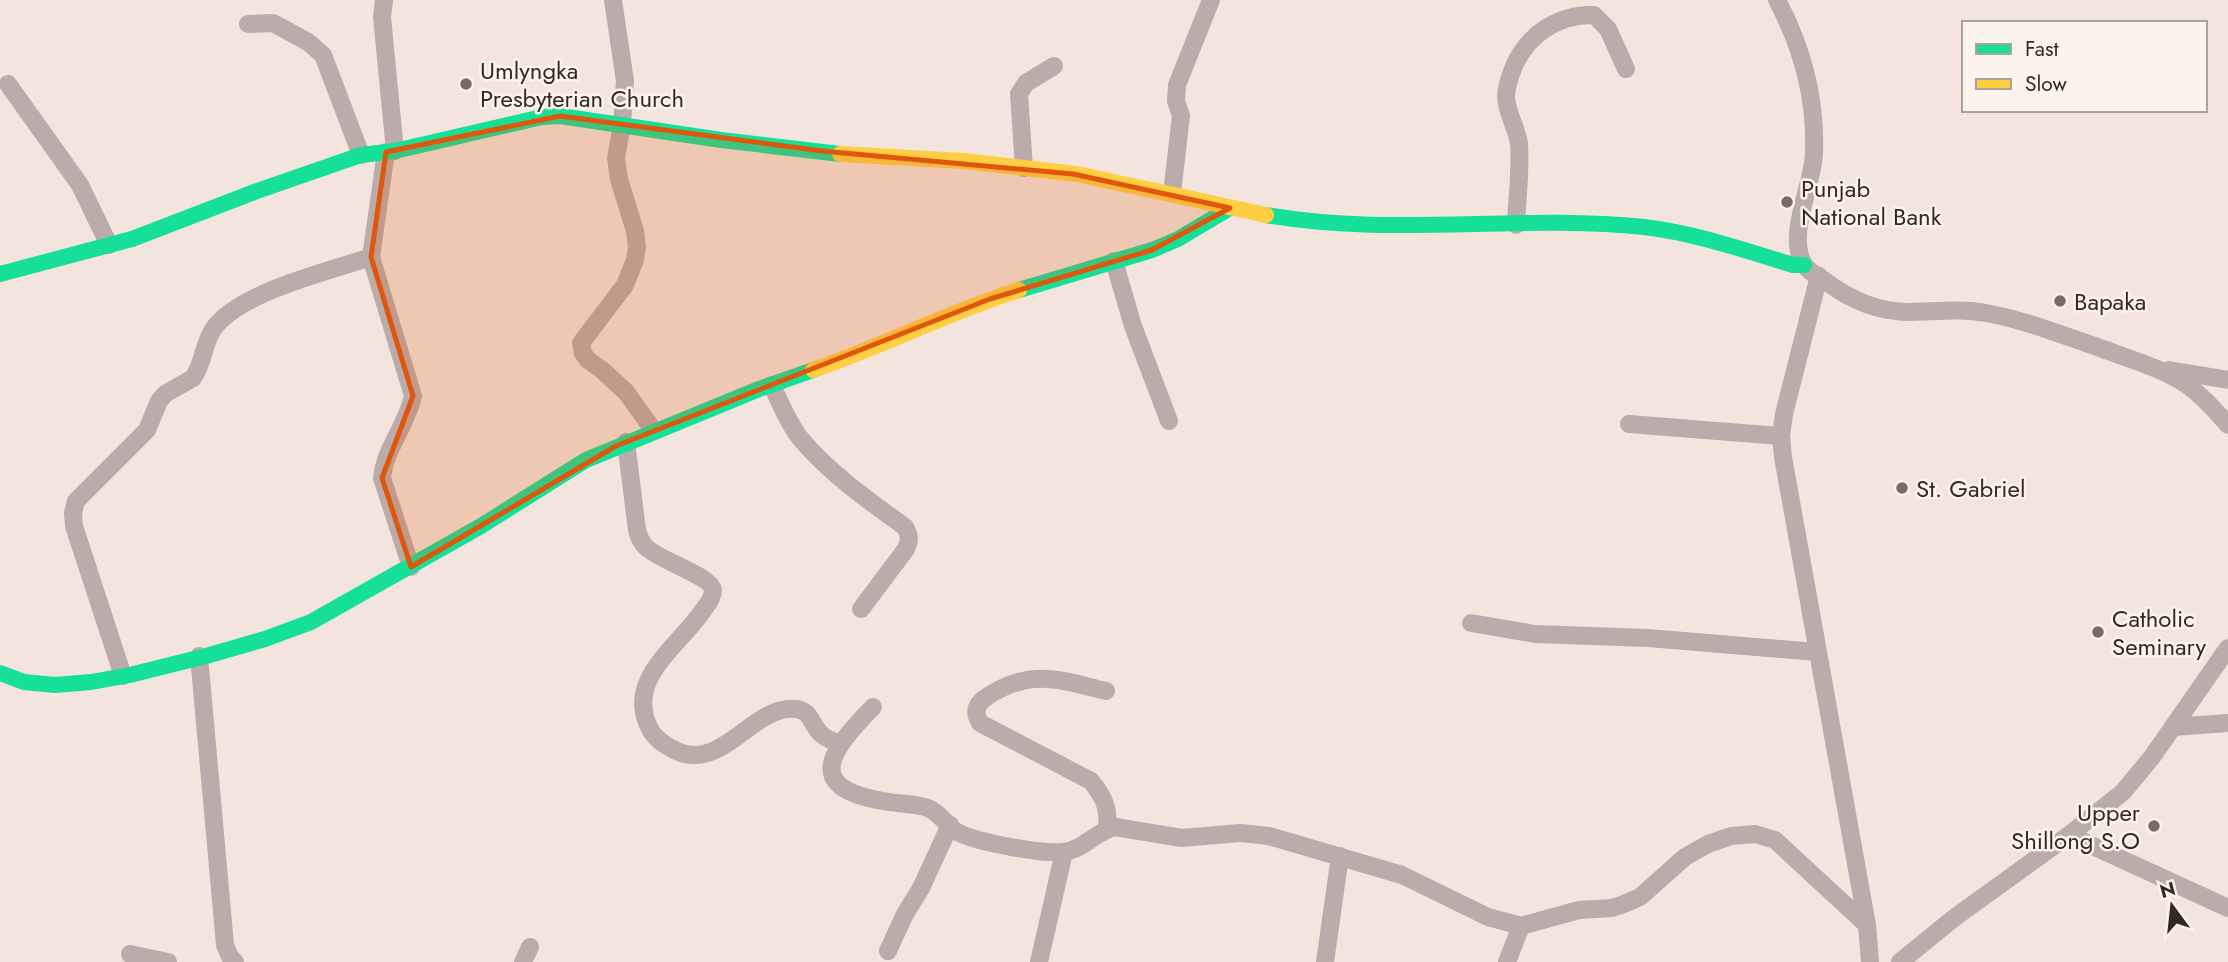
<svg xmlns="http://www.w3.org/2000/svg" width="2228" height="962" viewBox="0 0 2228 962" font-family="Jost,sans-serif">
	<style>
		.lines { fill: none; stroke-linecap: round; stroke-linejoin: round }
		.street { stroke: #b9acab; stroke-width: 18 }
		.fast { stroke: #16e098; stroke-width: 16 }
		.slow { stroke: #ffcf43; stroke-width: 16 }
		.marked { fill: #df570d; fill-opacity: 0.2; stroke: #df570d; stroke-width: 5; stroke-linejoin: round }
		.poi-dot { fill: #766b65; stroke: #fdf3ed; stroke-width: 2.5 }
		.labels { text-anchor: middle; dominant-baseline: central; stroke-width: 5; stroke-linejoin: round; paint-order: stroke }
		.poi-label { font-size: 24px; fill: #332924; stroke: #fdf3ed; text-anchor: start }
	</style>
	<rect width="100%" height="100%" fill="#f3e5de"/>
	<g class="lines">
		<!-- street -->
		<g class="street">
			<path d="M384 0 382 17 395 151"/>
			<path d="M613 0 625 81 622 124 616 158 619 179 635 231 637 247 635 260 625 285 581 343 583 353 588 360 602 370 626 392 654 431"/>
			<path d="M1777 0C1802 47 1816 100 1814 153 1813 185 1787 233 1803 263 1807 271 1821 278 1828 283 1851 300 1877 311 1906 312 1933 312 1959 308 1986 313 2025 320 2065 336 2103 349 2132 360 2165 369 2190 387 2204 398 2216 411 2228 425"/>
			<path d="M248 24 273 23 308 42 323 55 361 155"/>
			<path d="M8 84 80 185 109 245"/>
			<path d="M386 152 371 257 413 396C407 425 385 448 382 478L411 567"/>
			<path d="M1024 168 1019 94 1026 83 1054 66"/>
			<path d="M1172 193 1181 116 1176 101 1177 85 1211 0"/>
			<path d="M1516 225C1517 198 1521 170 1519 144 1517 128 1507 114 1506 97 1506 87 1510 76 1514 66 1528 34 1559 14 1594 15L1608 29 1626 69"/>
			<path d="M1114 261 1133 326 1169 421"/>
			<path d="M1819 276 1784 414 1781 436 1783 457 1867 925 1870 962"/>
			<path d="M2169 370 2228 380"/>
			<path d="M772 385C780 403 788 422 800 438 828 472 869 501 905 527 910 536 910 540 906 549L861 609"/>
			<path d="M1629 424 1781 436"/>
			<path d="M626 442 637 530C639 537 641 543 647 548 659 560 711 576 713 590 713 597 708 604 704 609 680 646 622 680 651 731 656 739 662 743 671 748 719 778 752 704 796 709 811 710 812 726 821 734 826 739 833 741 840 744"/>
			<path d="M1471 623 1535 634 1648 638 1817 652"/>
			<path d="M199 656 225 945 230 957 235 962"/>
			<path d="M123 676 74 526 73 513 76 501 147 430 159 401 165 394 193 378C204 363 203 343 214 328 240 292 329 271 371 257"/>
			<path d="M1106 691C1062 680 1030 668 988 696 977 703 973 711 980 723L1091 781C1104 797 1109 808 1107 828"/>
			<path d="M873 707C833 748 800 787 883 801 897 804 912 803 925 807 937 810 945 823 954 830 971 842 1042 854 1063 852 1084 850 1096 831 1115 827L1182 838 1240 833 1269 836 1402 875 1488 917 1521 926 1579 910 1612 908 1624 904 1640 897 1685 857 1708 844 1731 836 1755 834 1775 840 1867 925"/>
			<path d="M2173 727 2228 723"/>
			<path d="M2069 835 2228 908"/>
			<path d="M888 951 905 914 921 888 950 825"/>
			<path d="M130 954 168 962"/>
			<path d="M523 962 530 947"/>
			<path d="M1039 962 1064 852"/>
			<path d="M1325 962 1340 856"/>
			<path d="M1507 962 1521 926"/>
			<path d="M1900 962 1954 918 2069 835 2123 792 2152 757 2228 648"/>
		</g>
		<!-- fast -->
		<g class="fast">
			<path d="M1266 215C1392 237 1518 214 1644 227 1695 233 1744 250 1793 265H1804"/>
			<path d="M0 274 132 239 257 191 361 155 395 151 542 117 560 116 721 140 840 154"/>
			<path d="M1019 290 1152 250 1178 239 1230 208"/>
			<path d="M0 673 24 682 55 685 91 682 130 675 206 656 265 639 311 622 481 526 586 460 759 389 813 370"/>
		</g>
		<!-- slow -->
		<g class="slow">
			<path d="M840 154 964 161 1077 174 1266 215"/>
			<path d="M813 370C883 346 949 312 1019 290"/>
		</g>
	</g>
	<!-- marked area -->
	<path class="marked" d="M560 116 822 151 1073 174 1230 208 1152 250 990 299 616 446 411 567 382 478 413 396 371 257 386 152Z"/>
	<!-- markers -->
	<g class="poi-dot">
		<circle cx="466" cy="84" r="7"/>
		<circle cx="1787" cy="202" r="7"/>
		<circle cx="2060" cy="301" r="7"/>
		<circle cx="1902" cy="488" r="7"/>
		<circle cx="2098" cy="632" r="7"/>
		<circle cx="2154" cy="826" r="7"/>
	</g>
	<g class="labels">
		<!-- poi labels -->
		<g class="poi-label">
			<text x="480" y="70">Umlyngka<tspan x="480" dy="28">Presbyterian Church</tspan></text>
			<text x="1801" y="188">Punjab<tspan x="1801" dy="28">National Bank</tspan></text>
			<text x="2074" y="301">Bapaka</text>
			<text x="1916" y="488">St. Gabriel</text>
			<text x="2112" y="618">Catholic<tspan x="2112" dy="28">Seminary</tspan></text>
			<text x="2140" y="812" text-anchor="end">Upper<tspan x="2140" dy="28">Shillong S.O</tspan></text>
		</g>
	</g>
	<!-- legend -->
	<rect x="1962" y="21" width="245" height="91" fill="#fdf3ed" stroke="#aca29d" stroke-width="2"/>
	<rect x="1976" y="44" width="35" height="10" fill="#16e098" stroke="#aca29d" stroke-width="2"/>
	<text x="2025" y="56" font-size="21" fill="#332924">Fast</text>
	<rect x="1976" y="79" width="35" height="10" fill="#ffcf43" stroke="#aca29d" stroke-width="2"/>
	<text x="2025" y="91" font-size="21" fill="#332924">Slow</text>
	<!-- north arrow -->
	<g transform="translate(2172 906) rotate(345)" stroke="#fdf3ed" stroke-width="5" paint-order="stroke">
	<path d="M0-5L12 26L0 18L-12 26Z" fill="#332924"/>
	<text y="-10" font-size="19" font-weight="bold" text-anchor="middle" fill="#332924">N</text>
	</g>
</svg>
